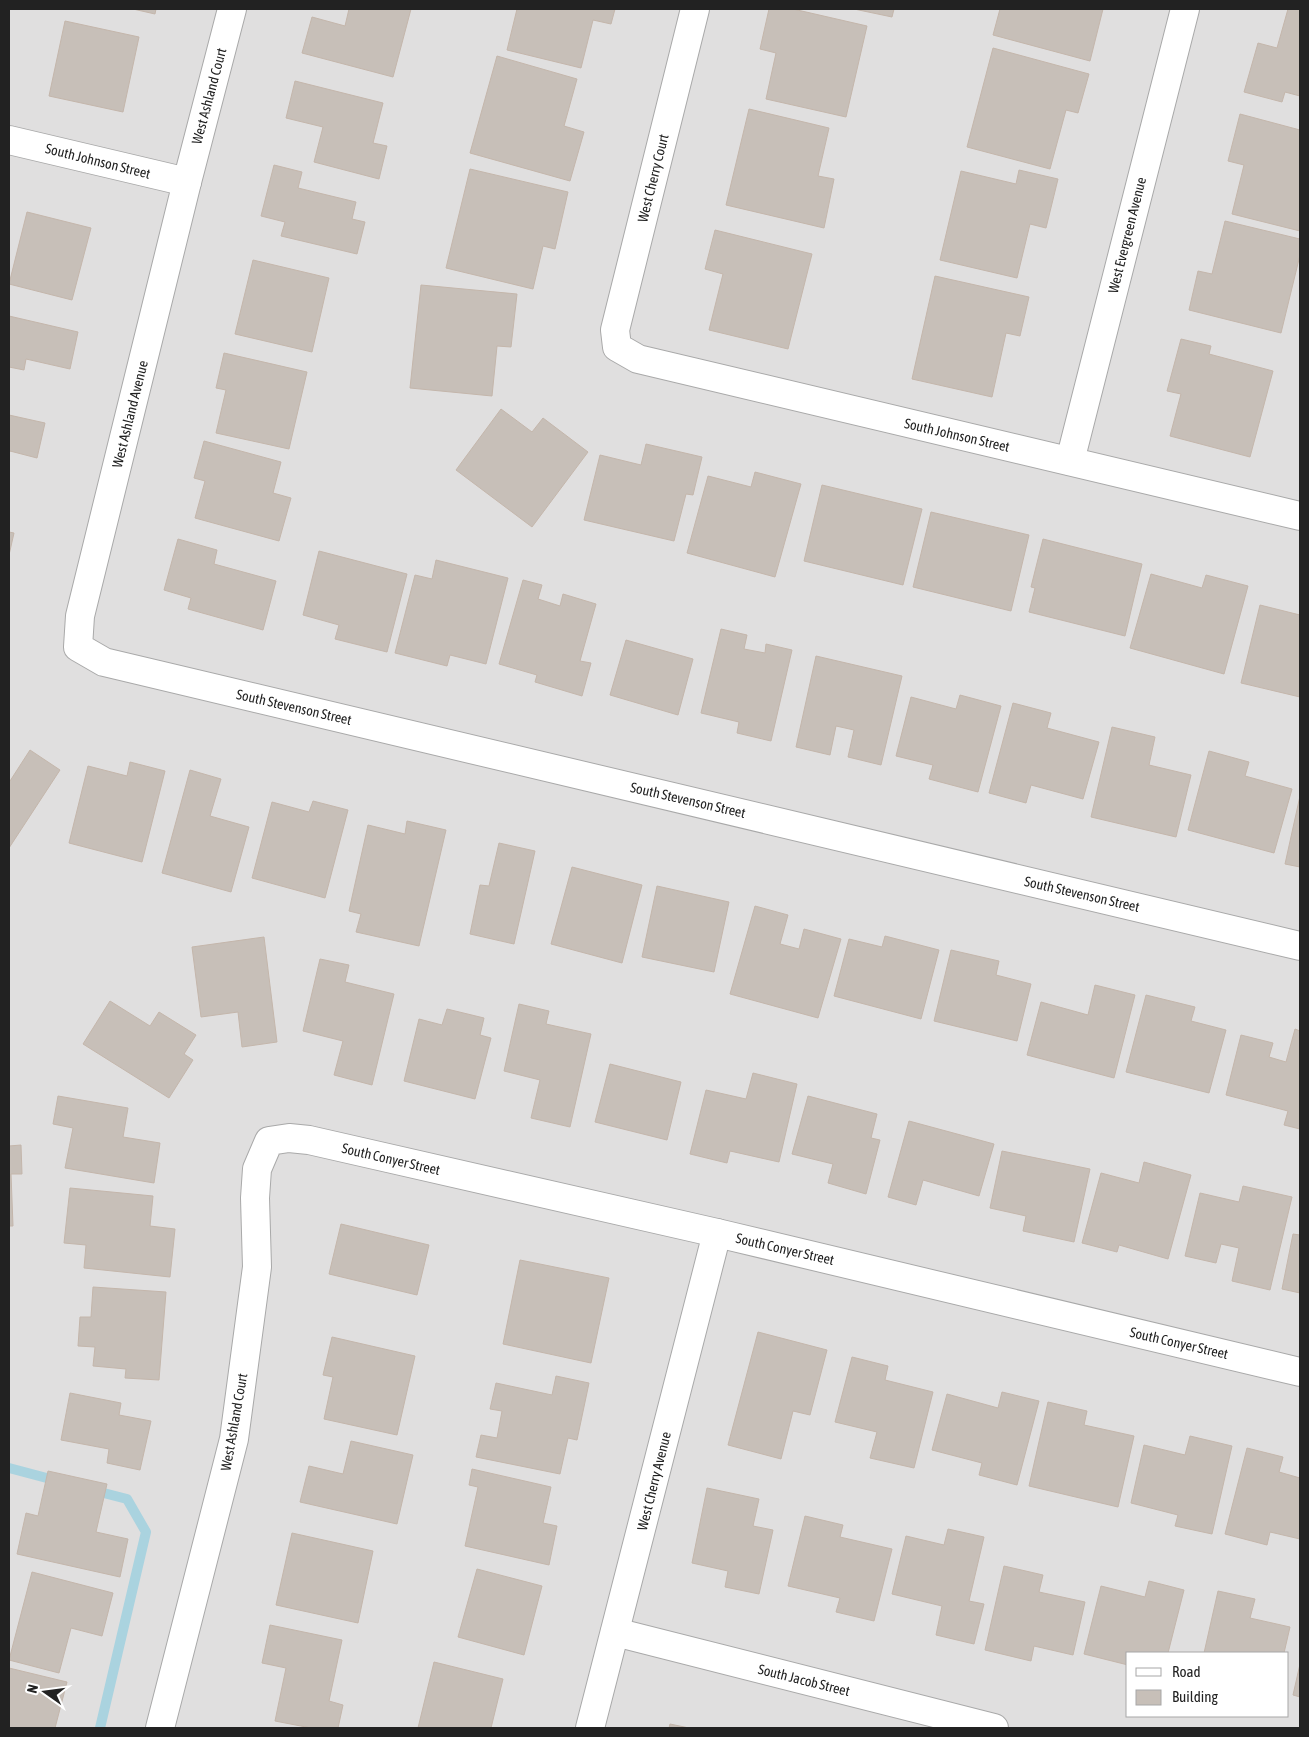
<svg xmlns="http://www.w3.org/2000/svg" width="1309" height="1737" viewBox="0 0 1309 1737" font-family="'Asap Condensed',sans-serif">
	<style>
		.residential { fill: #e0dfdf; fill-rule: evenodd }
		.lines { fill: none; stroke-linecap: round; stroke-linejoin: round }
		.stream { stroke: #aad3df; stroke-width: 10 }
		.building { fill: #c7bfb8; stroke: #c4b6ab }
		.street-casing { stroke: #a9a9a9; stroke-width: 30 }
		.street { stroke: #fff; stroke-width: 28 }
		.labels { text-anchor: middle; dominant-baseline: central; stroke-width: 4.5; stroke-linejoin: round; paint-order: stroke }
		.street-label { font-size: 14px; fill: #222; stroke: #fff }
	</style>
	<rect width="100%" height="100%" fill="#f2efe9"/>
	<!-- residential -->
	<path class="residential" d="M9 9H1300V1728H9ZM1128 1653H1288V1716H1128Z"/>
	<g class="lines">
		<!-- stream -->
		<g class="stream">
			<path d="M9 1468 58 1481"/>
			<path d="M92 1490 127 1499 146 1532 100 1728"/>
		</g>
	</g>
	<!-- building -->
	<g class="building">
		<path d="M133 9H156L155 14Z"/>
		<path d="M349 9H411L393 77 302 53 312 17 345 26Z"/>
		<path d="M517 9H615L611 24 593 20 581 68 507 50Z"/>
		<path d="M769 9H793L867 26 846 117 766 99 776 53 760 49Z"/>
		<path d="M854 9H894L892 17Z"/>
		<path d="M1000 9H1103L1090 61 993 35Z"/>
		<path d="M1288 9H1300V96L1285 92 1282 102 1244 92 1258 43 1277 48Z"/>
		<path d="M65 21 139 37 123 112 49 96Z"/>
		<path d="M993 48 1089 74 1078 113 1066 110 1050 169 967 147Z"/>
		<path d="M497 56 577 79 564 126 584 132 570 181 470 153Z"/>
		<path d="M295 81 383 103 373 143 387 146 379 179 314 162 323 127 286 118Z"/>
		<path d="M749 109 829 128 818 176 834 179 824 228 726 205Z"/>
		<path d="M1240 114 1300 130V231L1232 214 1244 165 1228 161Z"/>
		<path d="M274 165 302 172 298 188 356 202 352 219 365 222 357 254 281 236 285 222 261 216Z"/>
		<path d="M470 169 568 192 555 249 543 246 533 289 446 268Z"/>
		<path d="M1019 170 1058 179 1046 228 1030 224 1017 278 940 260 961 171 1016 184Z"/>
		<path d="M27 212 91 228 72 300 9 284Z"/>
		<path d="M1225 221 1300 239V255L1281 333 1189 310 1198 271 1212 274Z"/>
		<path d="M715 230 812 254 788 349 709 330 723 274 705 269Z"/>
		<path d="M253 260 329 278 312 352 235 334Z"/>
		<path d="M935 276 1029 297 1020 336 1006 333 992 397 912 379Z"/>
		<path d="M421 285 517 294 511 347 497 346 492 396 410 388Z"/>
		<path d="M9 316 78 332 70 369 26 359 24 370 9 367Z"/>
		<path d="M1181 339 1211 346 1209 354 1273 371 1250 457 1170 436 1181 394 1167 391Z"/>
		<path d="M224 353 307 372 289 449 216 433 226 390 216 388Z"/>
		<path d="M501 409 532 432 543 418 588 452 532 527 456 470Z"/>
		<path d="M9 415 45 423 37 458 10 451 9 454Z"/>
		<path d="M204 441 281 462 273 493 291 498 279 541 195 518 205 481 194 478Z"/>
		<path d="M646 444 702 457 693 495 686 494 674 541 584 520 600 455 641 465Z"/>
		<path d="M755 472 801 484 775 577 687 553 708 476 751 487Z"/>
		<path d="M822 485 922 509 903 585 804 561Z"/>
		<path d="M931 512 1029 535 1011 611 913 587Z"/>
		<path d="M9 532 14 533 9 555Z"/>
		<path d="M178 539 217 550 214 564 276 581 263 630 188 609 191 598 164 590Z"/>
		<path d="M1043 539 1142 564 1125 636 1029 612 1035 588 1031 587Z"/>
		<path d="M319 551 407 574 387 652 335 639 339 625 303 615Z"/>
		<path d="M436 560 508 578 486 664 450 655 447 666 395 653 415 575 432 579Z"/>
		<path d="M1151 574 1202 588 1206 575 1248 586 1224 674 1130 648Z"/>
		<path d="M523 580 542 585 538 599 560 606 563 594 596 604 580 661 591 663 582 696 535 682 537 675 499 664Z"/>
		<path d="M1260 605 1300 615V697L1241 683Z"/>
		<path d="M721 629 747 635 744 649 765 653 766 644 792 650 771 741 737 733 739 722 701 713Z"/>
		<path d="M626 640 693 659 678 715 610 695Z"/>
		<path d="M816 656 902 676 881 765 848 757 854 730 836 726 830 755 796 747Z"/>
		<path d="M960 695 1001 706 978 792 929 779 933 765 896 756 911 697 956 709Z"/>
		<path d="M1013 703 1051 713 1047 728 1099 742 1083 799 1031 785 1026 803 989 793Z"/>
		<path d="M1112 727 1155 737 1149 765 1191 775 1176 837 1091 817Z"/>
		<path d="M30 750 60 770 9 848V780L10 781Z"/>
		<path d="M1209 751 1249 762 1245 776 1292 789 1274 853 1188 830Z"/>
		<path d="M130 762 165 771 142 862 69 843 88 766 127 776Z"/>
		<path d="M190 770 221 779 210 816 249 827 231 892 162 873Z"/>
		<path d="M1300 796V867L1285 864Z"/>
		<path d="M313 801 348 810 325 898 252 878 272 802 309 812Z"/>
		<path d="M407 821 446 830 419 946 356 932 361 914 349 911 368 825 405 834Z"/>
		<path d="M499 843 535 851 514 944 470 934 480 885 489 886Z"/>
		<path d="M572 867 642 885 622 963 551 944Z"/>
		<path d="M657 886 729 902 714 972 642 957Z"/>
		<path d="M755 906 788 915 780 944 799 949 804 929 841 939 818 1018 730 994Z"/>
		<path d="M885 936 939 950 921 1019 834 996 849 939 882 947Z"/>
		<path d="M264 937 277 1042 242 1047 238 1012 201 1017 192 947Z"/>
		<path d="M951 950 999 961 996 975 1031 984 1017 1041 934 1021Z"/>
		<path d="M320 959 349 965 345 982 394 994 372 1085 334 1075 343 1041 303 1031Z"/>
		<path d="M1095 985 1135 995 1114 1078 1027 1055 1041 1002 1088 1015Z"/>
		<path d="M1146 995 1195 1007 1191 1021 1226 1030 1209 1093 1126 1072Z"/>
		<path d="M110 1001 150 1026 159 1012 196 1035 184 1054 193 1060 169 1098 83 1044Z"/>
		<path d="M519 1004 549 1011 546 1024 591 1034 570 1127 531 1118 540 1080 504 1071Z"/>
		<path d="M447 1009 484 1018 480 1035 491 1038 475 1099 404 1081 419 1019 442 1025Z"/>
		<path d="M1295 1029 1300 1031V1129L1284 1125 1288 1111 1226 1095 1241 1035 1273 1043 1269 1057 1286 1062Z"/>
		<path d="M610 1064 681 1082 667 1140 595 1122Z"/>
		<path d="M753 1073 797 1084 779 1162 730 1151 727 1163 690 1154 706 1090 746 1099Z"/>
		<path d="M58 1096 128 1108 123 1137 160 1143 154 1183 65 1168 73 1128 53 1124Z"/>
		<path d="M808 1096 877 1114 871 1138 880 1140 866 1194 828 1183 833 1164 792 1154Z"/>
		<path d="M909 1121 994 1144 979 1196 923 1180 916 1205 888 1197Z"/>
		<path d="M21 1145 22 1174H11L13 1226H9V1146Z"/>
		<path d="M1002 1151 1090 1169 1074 1242 1023 1231 1026 1216 990 1208Z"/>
		<path d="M1144 1162 1191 1175 1168 1259 1119 1245 1117 1252 1082 1243 1101 1173 1139 1183Z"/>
		<path d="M1243 1186 1292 1197 1270 1290 1232 1281 1239 1248 1221 1244 1216 1263 1185 1256 1200 1193 1239 1202Z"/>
		<path d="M70 1188 153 1196 150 1226 175 1229 170 1277 84 1268 86 1245 64 1243Z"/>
		<path d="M341 1224 429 1245 417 1295 329 1274Z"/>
		<path d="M1293 1234 1300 1235V1293L1282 1289Z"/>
		<path d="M520 1260 609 1278 591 1363 503 1344Z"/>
		<path d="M93 1287 166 1292 159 1380 125 1378 126 1369 93 1366 95 1347 78 1346 80 1317H91Z"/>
		<path d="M758 1332 827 1350 810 1415 793 1411 781 1459 728 1445Z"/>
		<path d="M332 1337 415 1356 397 1435 324 1419 333 1377 323 1375Z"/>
		<path d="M852 1357 888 1366 885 1380 933 1392 914 1468 870 1458 877 1432 835 1422Z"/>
		<path d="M556 1376 589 1383 577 1440 568 1438 560 1474 476 1457 481 1435 497 1438 502 1411 490 1409 496 1383 552 1395Z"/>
		<path d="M1002 1392 1039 1401 1017 1485 979 1475 982 1463 932 1450 947 1394 998 1408Z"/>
		<path d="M70 1393 121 1403 119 1415 151 1421 140 1470 107 1463 109 1449 61 1440Z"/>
		<path d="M1048 1402 1087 1411 1084 1425 1134 1436 1118 1507 1029 1486Z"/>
		<path d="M1190 1436 1232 1446 1212 1534 1175 1526 1178 1515 1131 1503 1144 1445 1185 1455Z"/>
		<path d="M351 1441 413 1455 397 1524 300 1502 309 1466 343 1474Z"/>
		<path d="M1247 1448 1283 1457 1279 1472 1300 1478V1539L1270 1532 1267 1545 1225 1534Z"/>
		<path d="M472 1469 551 1487 543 1523 557 1526 549 1565 465 1546 478 1487 469 1485Z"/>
		<path d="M48 1471 107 1484 96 1532 128 1539 120 1577 17 1554 26 1513 38 1516Z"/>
		<path d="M707 1488 759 1499 753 1526 773 1530 759 1594 725 1587 728 1571 692 1563Z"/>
		<path d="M805 1516 843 1525 840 1537 892 1549 874 1621 836 1612 840 1598 788 1586Z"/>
		<path d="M948 1529 984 1537 969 1601 984 1604 974 1644 936 1635 942 1606 892 1594 906 1536 944 1545Z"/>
		<path d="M292 1533 373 1551 358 1623 276 1605Z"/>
		<path d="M1004 1566 1043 1575 1039 1592 1085 1602 1073 1655 1034 1646 1031 1661 985 1650Z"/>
		<path d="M477 1569 542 1586 524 1655 458 1637Z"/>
		<path d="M32 1572 113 1593 102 1636 71 1628 59 1673 9 1660Z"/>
		<path d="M1149 1581 1184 1590 1168 1653H1128V1665L1084 1654 1101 1586 1145 1597Z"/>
		<path d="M1218 1591 1255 1599 1250 1618 1290 1627 1284 1653H1204Z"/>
		<path d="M270 1625 342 1640 329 1701 343 1705 338 1728H311L275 1721 286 1668 262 1663Z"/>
		<path d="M434 1662 503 1679 491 1728H418Z"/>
		<path d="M1300 1664V1697L1293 1695Z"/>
		<path d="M9 1668 67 1682 55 1728H9Z"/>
		<path d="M670 1724 689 1728H669Z"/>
	</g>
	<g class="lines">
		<!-- street casing -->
		<g class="street-casing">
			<g id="street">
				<path d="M232 9 187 182 80 616 78 647 104 662 1300 946"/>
				<path d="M695 9 615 330 617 347 638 359 1300 516"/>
				<path d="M9 140 187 182"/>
				<path d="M1070 461 1185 9"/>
				<path d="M615 1632 994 1728"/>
				<path d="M160 1728 234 1439 257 1267 255 1198 257 1169 269 1141 289 1138 309 1140 717 1233 1300 1372"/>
				<path d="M590 1728 717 1233"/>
			</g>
		</g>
		<!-- street -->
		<use href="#street" class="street"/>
	</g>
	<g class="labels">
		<!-- street labels -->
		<g class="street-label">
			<text transform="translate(209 96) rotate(-75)">West Ashland Court</text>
			<text transform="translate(98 161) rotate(14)">South Johnson Street</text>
			<text transform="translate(653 178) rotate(-76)">West Cherry Court</text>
			<text transform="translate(1127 235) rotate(-76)">West Evergreen Avenue</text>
			<text transform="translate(130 414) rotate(-76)">West Ashland Avenue</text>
			<text transform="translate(957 435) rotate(13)">South Johnson Street</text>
			<text transform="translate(294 707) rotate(13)">South Stevenson Street</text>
			<text transform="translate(688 800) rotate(13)">South Stevenson Street</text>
			<text transform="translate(1082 894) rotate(13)">South Stevenson Street</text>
			<text transform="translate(391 1159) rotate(13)">South Conyer Street</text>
			<text transform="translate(785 1249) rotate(13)">South Conyer Street</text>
			<text transform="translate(1179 1343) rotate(13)">South Conyer Street</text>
			<text transform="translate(234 1422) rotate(-80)">West Ashland Court</text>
			<text transform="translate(654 1481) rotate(-76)">West Cherry Avenue</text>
			<text transform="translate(804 1680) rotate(14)">South Jacob Street</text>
		</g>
	</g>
	<!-- border -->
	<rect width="1309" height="1737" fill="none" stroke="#222222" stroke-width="20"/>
	<!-- legend -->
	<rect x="1126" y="1652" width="162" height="65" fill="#ffffff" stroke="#a7a7a7"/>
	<rect x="1136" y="1668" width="25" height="8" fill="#ffffff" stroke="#a7a7a7"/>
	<text x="1172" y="1677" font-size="15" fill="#222222">Road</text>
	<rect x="1136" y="1690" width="25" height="15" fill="#c7bfb8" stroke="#a7a7a7"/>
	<text x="1172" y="1702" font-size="15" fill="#222222">Building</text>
	<!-- north arrow -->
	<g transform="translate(45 1692) rotate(284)" stroke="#ffffff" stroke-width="4" paint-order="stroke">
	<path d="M0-4L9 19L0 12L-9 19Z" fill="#222222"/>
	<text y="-8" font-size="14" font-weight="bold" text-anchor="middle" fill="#222222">N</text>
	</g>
</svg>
